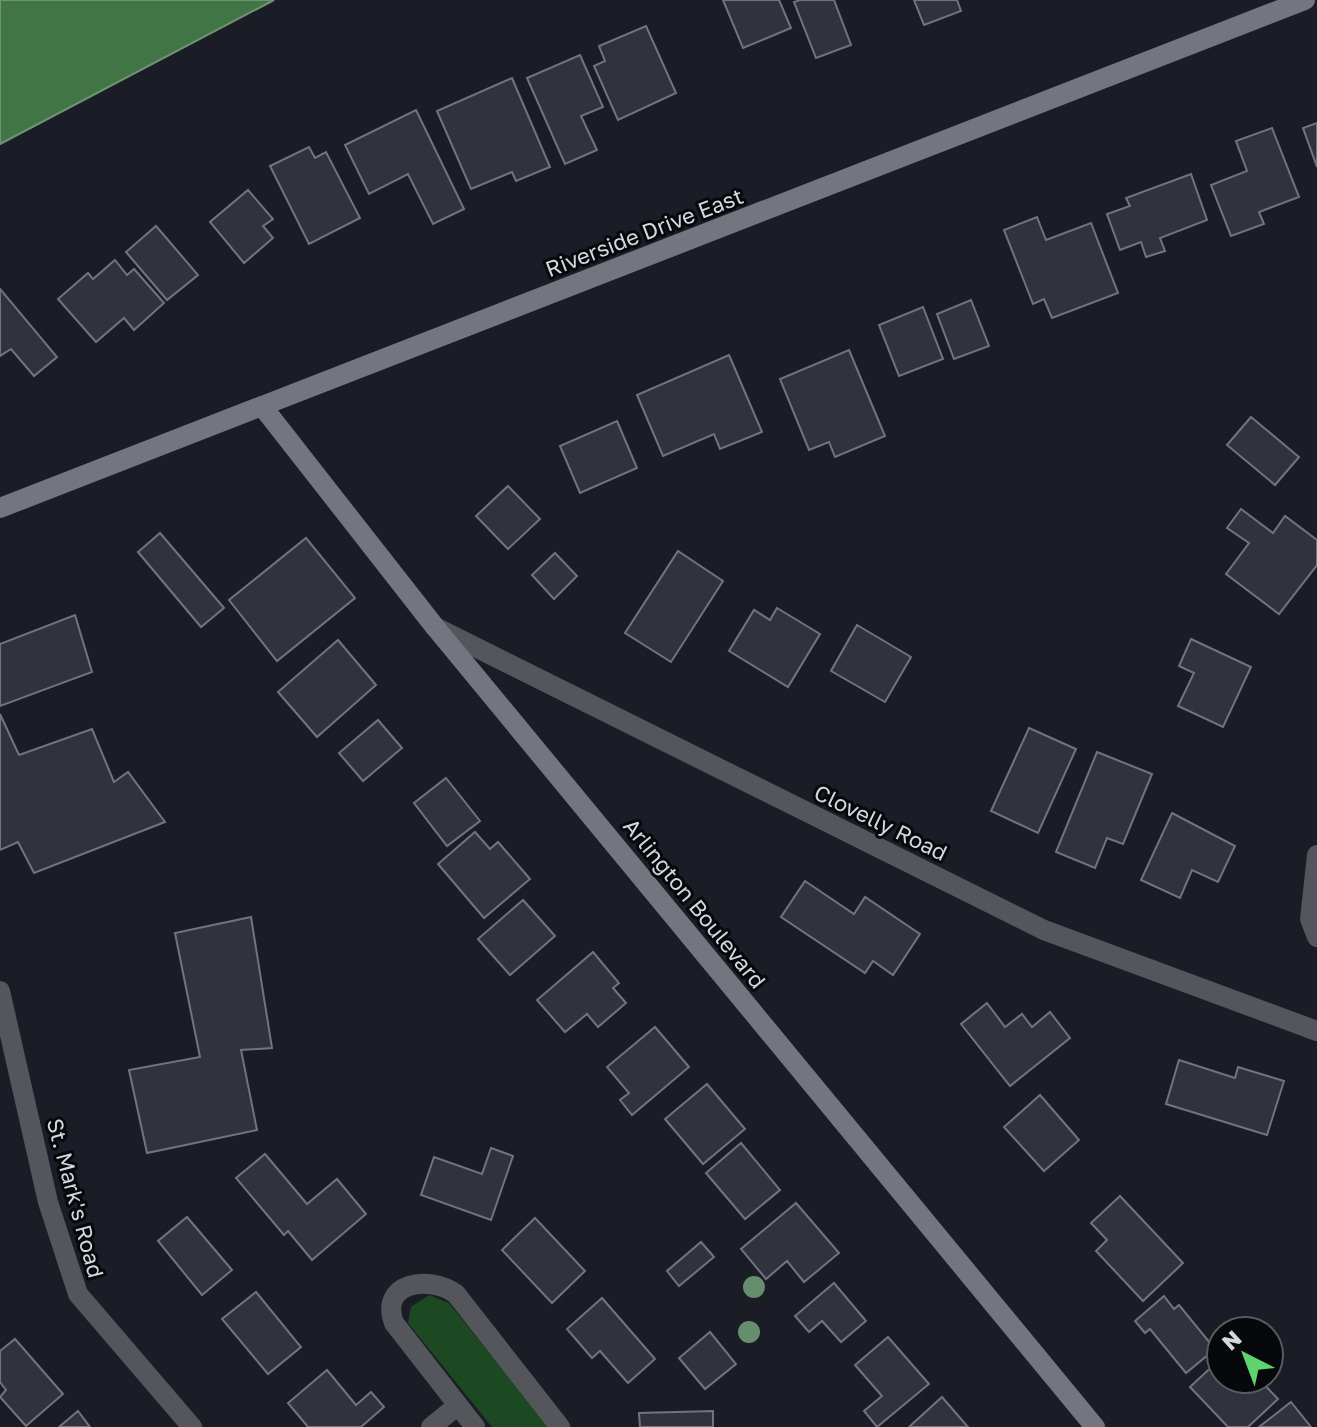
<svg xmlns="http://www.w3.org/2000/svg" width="1317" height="1427" viewBox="0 0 1317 1427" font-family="'Golos Text',sans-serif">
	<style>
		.green { fill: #1d4922 }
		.water { fill: #427546; stroke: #6e9273; stroke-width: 2 }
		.building { fill: #30333d; stroke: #717480; stroke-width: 2 }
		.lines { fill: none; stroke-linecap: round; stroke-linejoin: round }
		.street { stroke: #54565b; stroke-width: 20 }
		.secondary { stroke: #74757e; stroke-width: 20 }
		.tree { fill: #658f6c }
		.labels { text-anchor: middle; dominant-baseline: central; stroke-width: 6; stroke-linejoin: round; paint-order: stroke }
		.street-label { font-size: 22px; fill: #d5d7dd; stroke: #07080b }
	</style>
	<rect width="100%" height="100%" fill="#1b1d26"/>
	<!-- green -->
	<path class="green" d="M429 1295 449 1303 549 1427H492L408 1323 411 1307Z"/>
	<!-- water -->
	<path class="water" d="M0 0H274L0 144Z"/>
	<!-- building -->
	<g class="building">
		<path d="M723 0H779L791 28 743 48Z"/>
		<path d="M800 0H834L851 45 816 58 794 2Z"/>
		<path d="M914 0H957L961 11 924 25Z"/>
		<path d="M646 26 676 93 618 120 594 66 605 61 599 46Z"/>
		<path d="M580 55 603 107 581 116 597 150 565 164 527 78Z"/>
		<path d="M512 78 550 167 516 181 512 172 471 189 437 111Z"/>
		<path d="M416 110 464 209 433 224 408 174 369 194 345 145Z"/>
		<path d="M1317 123V167L1303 128Z"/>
		<path d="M1272 128 1299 197 1259 212 1264 224 1231 236 1211 185 1247 171 1236 141Z"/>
		<path d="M309 147 315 158 326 152 360 218 309 244 270 166Z"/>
		<path d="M1191 174 1207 220 1160 238 1165 251 1146 257 1141 242 1120 250 1107 214 1130 206 1126 198Z"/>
		<path d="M248 190 273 219 263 226 273 238 244 263 210 222Z"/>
		<path d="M1037 217 1046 240 1091 223 1118 293 1052 318 1044 299 1033 304 1004 230Z"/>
		<path d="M156 226 198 275 167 300 126 252Z"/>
		<path d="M115 260 127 275 134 269 164 303 134 330 124 318 96 342 58 299 88 273 93 279Z"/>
		<path d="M0 289 57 357 34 376 11 349 0 356Z"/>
		<path d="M971 300 989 346 954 359 937 314Z"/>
		<path d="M923 307 943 359 899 376 879 325Z"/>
		<path d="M849 350 885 436 835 457 829 442 809 450 780 379Z"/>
		<path d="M729 355 762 432 720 449 714 434 663 456 637 395Z"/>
		<path d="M1251 417 1299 457 1275 485 1227 445Z"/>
		<path d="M617 421 637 468 580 493 560 446Z"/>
		<path d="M508 486 540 519 508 549 476 516Z"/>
		<path d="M1241 509 1273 533 1285 516 1317 540V565L1279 614 1226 574 1249 543 1227 528Z"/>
		<path d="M160 533 224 608 201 627 138 552Z"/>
		<path d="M306 538 355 598 277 661 229 600Z"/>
		<path d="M678 551 723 581 671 662 625 633Z"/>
		<path d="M555 553 577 576 554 599 532 575Z"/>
		<path d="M777 608 820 634 788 687 729 651 754 610 770 620Z"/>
		<path d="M75 615 92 672 0 706V644Z"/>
		<path d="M857 625 911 657 885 702 831 671Z"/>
		<path d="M1191 639 1251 667 1223 727 1178 706 1194 673 1179 666Z"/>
		<path d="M338 640 376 685 317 737 278 692Z"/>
		<path d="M0 714 19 755 92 729 114 782 128 772 165 822 34 873 18 842 0 850Z"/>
		<path d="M378 720 402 748 363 781 339 753Z"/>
		<path d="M1029 728 1076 749 1038 833 991 811Z"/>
		<path d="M1097 752 1152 774 1123 844 1107 838 1095 868 1056 852Z"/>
		<path d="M446 778 480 821 447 846 414 803Z"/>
		<path d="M1172 813 1235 846 1218 882 1192 870 1180 898 1141 880Z"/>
		<path d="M475 832 490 849 498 842 530 879 484 918 438 864Z"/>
		<path d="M805 881 854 914 865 897 920 934 893 975 873 961 865 973 781 917Z"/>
		<path d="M523 900 555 936 510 975 478 939Z"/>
		<path d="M251 917 272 1048 241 1050 257 1130 147 1153 129 1070 200 1057 175 933Z"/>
		<path d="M593 952 619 983 613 988 626 1003 598 1027 587 1014 565 1032 537 1000Z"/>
		<path d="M987 1003 1005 1027 1022 1014 1032 1027 1050 1012 1070 1038 1010 1086 961 1024Z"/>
		<path d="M655 1027 689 1067 632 1115 620 1100 629 1093 607 1067Z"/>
		<path d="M1179 1060 1235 1078 1238 1067 1284 1081 1267 1135 1166 1104Z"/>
		<path d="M707 1084 745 1129 703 1164 665 1119Z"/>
		<path d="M1040 1095 1079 1140 1044 1171 1004 1127Z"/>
		<path d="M741 1143 780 1190 745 1219 706 1173Z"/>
		<path d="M491 1148 513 1156 491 1220 421 1195 434 1157 482 1174Z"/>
		<path d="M265 1154 307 1204 337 1179 366 1214 312 1260 288 1231 284 1235 236 1178Z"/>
		<path d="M1120 1196 1183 1263 1143 1301 1096 1251 1107 1240 1091 1223Z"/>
		<path d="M796 1203 839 1253 804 1282 787 1261 766 1279 741 1249Z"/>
		<path d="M187 1217 232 1270 202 1295 158 1241Z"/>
		<path d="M535 1218 585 1271 552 1303 502 1250Z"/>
		<path d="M701 1242 714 1257 679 1286 667 1271Z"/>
		<path d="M834 1283 866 1321 841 1342 822 1321 809 1332 795 1316Z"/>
		<path d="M256 1292 301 1347 268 1374 222 1319Z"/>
		<path d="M1164 1296 1174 1309 1179 1305 1215 1349 1186 1373 1150 1329 1145 1333 1135 1321Z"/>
		<path d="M602 1298 655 1359 628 1383 600 1351 592 1358 567 1329Z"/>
		<path d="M710 1332 736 1364 705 1389 679 1358Z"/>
		<path d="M888 1337 929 1384 877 1427 864 1411 882 1396 855 1365Z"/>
		<path d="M15 1339 63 1394 26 1426 0 1397 6 1390 0 1382V1351Z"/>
		<path d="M1221 1358V1379H1259L1278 1399 1248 1427H1228L1190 1387Z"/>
		<path d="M327 1370 356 1405 371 1392 384 1407 361 1427H308L288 1403Z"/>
		<path d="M942 1397 968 1427H909Z"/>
		<path d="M1291 1402 1311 1427H1259Z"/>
		<path d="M78 1411 90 1427H59Z"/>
		<path d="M713 1411V1427H640L639 1413Z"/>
	</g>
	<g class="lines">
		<!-- street -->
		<g class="street">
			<path d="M435 627 1044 930 1317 1031"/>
			<path d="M1317 855 1310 919 1317 937"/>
			<path d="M0 991 48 1202 78 1294 192 1427"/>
			<path d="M431 1427 457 1406"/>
			<path d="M475 1427 394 1323C379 1283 428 1274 456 1294L560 1427"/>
		</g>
		<!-- secondary -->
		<g class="secondary">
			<path d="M262 406 435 627 1095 1427"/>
			<path d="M0 508 1305 0"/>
		</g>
	</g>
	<!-- trees -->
	<g class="tree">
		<circle cx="754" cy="1287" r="11"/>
		<circle cx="749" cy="1332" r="11"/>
	</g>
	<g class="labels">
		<!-- street labels -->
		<g class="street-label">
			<text transform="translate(644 232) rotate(-21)">Riverside Drive East</text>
			<text transform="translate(881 822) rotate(26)">Clovelly Road</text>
			<text transform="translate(695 903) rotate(51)">Arlington Boulevard</text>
			<text transform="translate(76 1198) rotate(75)">St. Mark's Road</text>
		</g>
	</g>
	<!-- north arrow -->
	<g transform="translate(1245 1355) rotate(318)"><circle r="38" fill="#07080b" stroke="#595b5f" stroke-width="2"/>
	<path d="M0-6L14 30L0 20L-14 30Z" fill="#5ed56c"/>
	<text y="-12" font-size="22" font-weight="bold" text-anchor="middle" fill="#d5d7dd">N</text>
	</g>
</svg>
